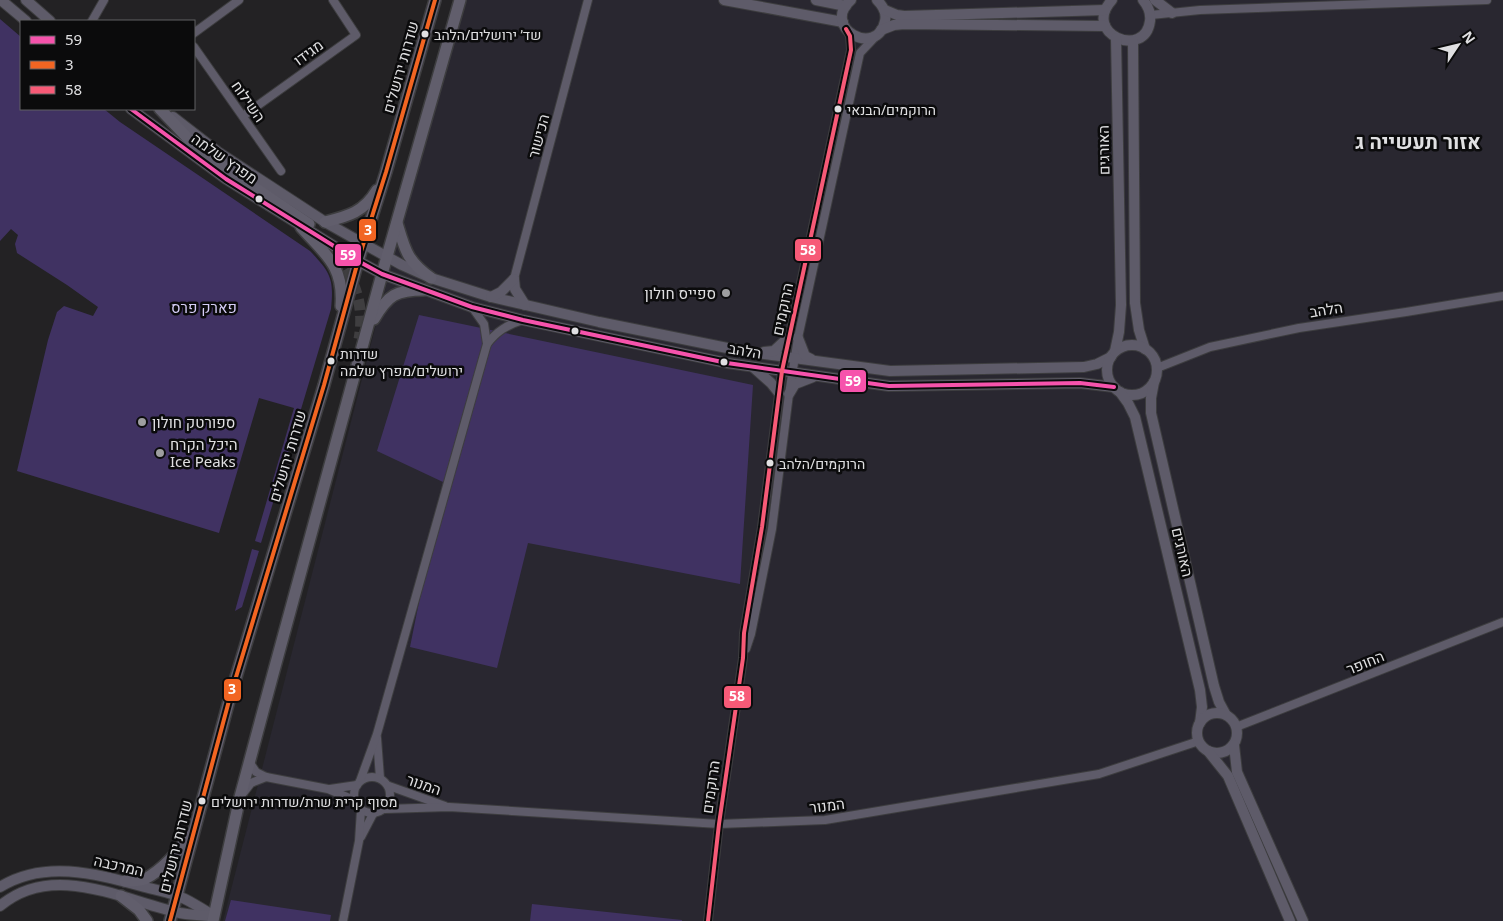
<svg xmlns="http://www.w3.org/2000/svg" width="1503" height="921" viewBox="0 0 1503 921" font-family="'Noto Sans',Heebo,sans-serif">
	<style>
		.built { fill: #292730 }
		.green { fill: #403262 }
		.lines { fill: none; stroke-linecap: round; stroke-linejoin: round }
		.secondary-tunnel { stroke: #3f3e40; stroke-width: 11; stroke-dasharray: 11 5.5; stroke-linecap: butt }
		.minor-casing { stroke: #3d3d3f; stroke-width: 10 }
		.tertiary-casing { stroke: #3d3d3f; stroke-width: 12 }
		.secondary-casing { stroke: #3d3d3f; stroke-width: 14 }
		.minor { stroke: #5e5b69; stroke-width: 8 }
		.tertiary { stroke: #5e5b69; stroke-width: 10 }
		.secondary { stroke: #615e6c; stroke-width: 11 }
		.bus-1-casing { stroke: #0b0b0c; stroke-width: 8 }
		.bus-2-casing { stroke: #0b0b0c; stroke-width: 8 }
		.bus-3-casing { stroke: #0b0b0c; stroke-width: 8 }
		.bus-1 { stroke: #f653ac; stroke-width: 4 }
		.bus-2 { stroke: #f26522; stroke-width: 4 }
		.bus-3 { stroke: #f75a77; stroke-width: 4 }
		.bus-dot { fill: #e0e0e2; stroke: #0b0b0c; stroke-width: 2 }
		.poi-dot { fill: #9e9ea0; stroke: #0b0b0c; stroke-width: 2 }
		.labels { text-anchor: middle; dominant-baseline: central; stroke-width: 5; stroke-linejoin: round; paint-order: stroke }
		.bus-label { font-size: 14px; fill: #e0e0e2; stroke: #0b0b0c; text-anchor: start }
		.street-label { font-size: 15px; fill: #e0e0e2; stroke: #0b0b0c }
		.poi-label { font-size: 15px; fill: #e0e0e2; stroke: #0b0b0c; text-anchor: start }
		.park-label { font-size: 15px; fill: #d6cef7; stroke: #0b0b0c }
		.district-label { font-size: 20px; font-weight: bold; fill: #e0e0e2; stroke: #0b0b0c }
		.line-badge { stroke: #0b0b0c; stroke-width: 2 }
		.badge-label { font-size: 14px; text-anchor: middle; font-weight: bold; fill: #fff }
	</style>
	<rect width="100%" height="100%" fill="#232224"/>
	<!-- built -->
	<path class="built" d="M466 0H1503V921H223L402 223Z"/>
	<!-- green -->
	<g class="green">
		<path d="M0 19 21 37V109H104L120 122 310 251C331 273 334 279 331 309L261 543 255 541 294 408 259 398 219 533 17 471 48 340 57 312 64 306 93 316 98 307 67 285 17 253 15 244 18 235 11 229 0 241Z"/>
		<path d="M419 315 753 385 740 584 528 543 497 668 410 647 443 482 377 451Z"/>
		<path d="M252 549 259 551 242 607 235 611Z"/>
		<path d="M231 900 331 915 330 921H225Z"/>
		<path d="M532 904 682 920V921H530Z"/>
	</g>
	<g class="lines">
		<!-- secondary-tunnel -->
		<path class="secondary-tunnel" d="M327 242C351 271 366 301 359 339"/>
		<!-- minor casing -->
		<g class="minor-casing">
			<g id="minor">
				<path d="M1151 15 1200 10 1487 0"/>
				<path d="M92 21 104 0"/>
				<path d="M194 33 239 0"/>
				<path d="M194 47 281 171"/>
				<path d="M243 116 356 35 333 0"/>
				<path d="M514 279 588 0"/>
				<path d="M472 307 484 324 487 344"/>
				<path d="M1157 368 1210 347 1299 328 1406 312 1503 296"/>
				<path d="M746 649 751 634 772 529 789 394 798 338 860 53 876 36"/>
				<path d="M1236 727 1503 622"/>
				<path d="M377 738 380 778"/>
				<path d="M250 763 256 772 266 777 328 789 354 800"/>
				<circle cx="372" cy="795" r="18"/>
				<path d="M360 781 377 734 487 344C497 331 507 325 523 320"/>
				<path d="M389 786 445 806"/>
				<path d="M330 789 357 785"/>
				<path d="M244 792 251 783 266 777"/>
				<path d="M385 809 449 807 719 824 825 820 1099 774 1199 741"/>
				<path d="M361 837 373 814"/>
				<path d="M343 921 359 841 361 810"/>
				<path d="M708 921 719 824 743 658 744 633 762 527 782 371 851 50 850 36 846 29"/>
			</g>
		</g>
		<!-- tertiary casing -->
		<g class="tertiary-casing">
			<g id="tertiary">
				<path d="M1 0 26 21"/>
				<path d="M26 0 50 21"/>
				<path d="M724 0 843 22"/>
				<path d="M816 0 846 6"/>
				<path d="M851 0C820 27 877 59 885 21 887 13 883 6 877 0"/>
				<path d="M1112 0C1081 34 1145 60 1150 21 1151 13 1148 6 1143 0"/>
				<path d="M1155 0 1172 13"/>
				<path d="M885 10 897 15 904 16 1105 10"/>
				<path d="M881 30 894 25 904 24 1105 26"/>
				<path d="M1133 41 1135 303 1139 330 1145 349"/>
				<path d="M131 109 226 179 358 261 382 274 472 307 523 320 727 363 889 386 1080 383 1114 387"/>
				<path d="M173 117 218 152 325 222 364 244 402 265 431 278 491 297 599 322 742 351 890 371 1084 367 1097 364 1111 357"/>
				<path d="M514 279 515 289 525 305"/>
				<path d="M491 297 501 292 514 279"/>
				<path d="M798 338 805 356 811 359"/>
				<circle cx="1132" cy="370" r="25"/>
				<path d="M1115 351 1119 332 1121 305 1116 38"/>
				<path d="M764 352 774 351 790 336"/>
				<path d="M753 367 771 383 779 393"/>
				<path d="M1154 382 1151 398V413L1214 686 1219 702 1226 715"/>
				<path d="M1120 392 1128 403 1135 417 1200 690 1202 707 1200 723"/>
				<path d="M789 394 795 384 813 377"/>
				<circle cx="1217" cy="733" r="20"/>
				<path d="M1234 745 1237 772 1303 921"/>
				<path d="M1208 751 1228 776 1290 921"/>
				<path d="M0 887C44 860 93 873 141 886 155 890 171 892 185 899 195 904 204 910 214 916"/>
				<path d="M0 906C53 861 122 900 180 913 190 915 200 915 210 916"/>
			</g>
		</g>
		<!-- secondary casing -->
		<g class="secondary-casing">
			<g id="secondary">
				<path d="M160 109 200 151 309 224"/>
				<path d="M325 222C349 216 364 212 377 190"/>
				<path d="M397 223C405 250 407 261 431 278"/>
				<path d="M301 227C326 255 344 266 341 306"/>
				<path d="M374 319C388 295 396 290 424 290"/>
				<path d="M125 881C132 881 139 881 145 879 164 869 178 851 191 835"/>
				<path d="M121 896 139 910 147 921"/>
				<path d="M170 921 230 697 324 385 358 261 386 172 435 0"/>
				<path d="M213 921 240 797 273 674 382 274 460 0"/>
			</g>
		</g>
		<!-- minor -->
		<use href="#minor" class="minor"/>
		<!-- tertiary -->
		<use href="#tertiary" class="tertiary"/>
		<!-- secondary -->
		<use href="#secondary" class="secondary"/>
		<!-- bus-1 casing -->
		<g class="bus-1-casing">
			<path id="bus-1" d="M131 109 226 179 358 261 382 274 472 307 523 320 727 363 889 386 1080 383 1114 387"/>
		</g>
		<!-- bus-2 casing -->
		<g class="bus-2-casing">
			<path id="bus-2" d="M170 921 230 697 324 385 358 261 386 172 435 0"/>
		</g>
		<!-- bus-3 casing -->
		<g class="bus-3-casing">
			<path id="bus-3" d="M708 921 719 824 743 658 744 633 762 527 782 371 851 50 850 36 846 29"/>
		</g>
		<!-- bus-1 -->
		<use href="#bus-1" class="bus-1"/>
		<!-- bus-2 -->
		<use href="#bus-2" class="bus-2"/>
		<!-- bus-3 -->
		<use href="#bus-3" class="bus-3"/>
	</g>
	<!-- markers -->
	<g class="bus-dot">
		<circle cx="425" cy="34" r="4.5"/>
		<circle cx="838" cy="109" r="4.5"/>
		<circle cx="259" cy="199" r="4.5"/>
		<circle cx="575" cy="331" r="4.5"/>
		<circle cx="331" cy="361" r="4.5"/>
		<circle cx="724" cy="362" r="4.5"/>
		<circle cx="770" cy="463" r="4.5"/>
		<circle cx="202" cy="801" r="4.5"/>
	</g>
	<g class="poi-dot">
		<circle cx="726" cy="293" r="5"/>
		<circle cx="142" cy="422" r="5"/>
		<circle cx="160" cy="453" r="5"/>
	</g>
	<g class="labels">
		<!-- bus labels -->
		<g class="bus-label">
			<text x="434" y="34">שד׳ ירושלים/הלהב</text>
			<text x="847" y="109">הרוקמים/הבנאי</text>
			<text x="340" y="353">שדרות<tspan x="340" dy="17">ירושלים/מפרץ שלמה</tspan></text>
			<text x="779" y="463">הרוקמים/הלהב</text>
			<text x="211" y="801">מסוף קרית שרת/שדרות ירושלים</text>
		</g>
		<!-- street labels -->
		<g class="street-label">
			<text transform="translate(308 52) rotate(-36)">מגידו</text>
			<text transform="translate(400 67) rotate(-74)">שדרות ירושלים</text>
			<text transform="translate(249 101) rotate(55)">השילוח</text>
			<text transform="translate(538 136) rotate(-75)">הכישור</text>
			<text transform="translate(1103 150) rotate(-91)">האורגים</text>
			<text transform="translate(225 158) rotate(35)">מפרץ שלמה</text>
			<text transform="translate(782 309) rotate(-78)">הרוקמים</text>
			<text transform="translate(1326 309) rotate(-9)">הלהב</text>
			<text transform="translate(745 350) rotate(9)">הלהב</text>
			<text transform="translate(287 456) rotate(-73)">שדרות ירושלים</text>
			<text transform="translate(1183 552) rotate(77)">האורגים</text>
			<text transform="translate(1365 662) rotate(-22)">החופר</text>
			<text transform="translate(424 784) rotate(19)">המנור</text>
			<text transform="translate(710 787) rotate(-82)">הרוקמים</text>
			<text transform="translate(827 805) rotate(-7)">המנור</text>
			<text transform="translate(175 846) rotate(-76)">שדרות ירושלים</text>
			<text transform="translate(119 865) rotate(13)">המרכבה</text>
		</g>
		<!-- poi labels -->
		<g class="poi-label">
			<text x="716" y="293" text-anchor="end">ספייס חולון</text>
			<text x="152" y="422">ספורטק חולון</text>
			<text x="170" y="444">היכל הקרח<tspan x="170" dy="17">Ice Peaks</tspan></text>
		</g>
		<!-- park labels -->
		<g class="park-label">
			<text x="204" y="307">פארק פרס</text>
		</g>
		<!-- district labels -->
		<g class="district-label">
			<text x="1418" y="141">אזור תעשייה ג</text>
		</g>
	</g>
	<g class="line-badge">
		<rect x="358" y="218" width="19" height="24" rx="5" fill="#f26522"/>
		<rect x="794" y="238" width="28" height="24" rx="5" fill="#f75a77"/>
		<rect x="334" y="243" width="28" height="24" rx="5" fill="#f653ac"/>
		<rect x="839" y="369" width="28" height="24" rx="5" fill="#f653ac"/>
		<rect x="223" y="678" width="19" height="24" rx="5" fill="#f26522"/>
		<rect x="723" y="685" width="29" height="24" rx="5" fill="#f75a77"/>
	</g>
	<g class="badge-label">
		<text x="368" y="235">3</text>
		<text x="808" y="255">58</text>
		<text x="348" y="260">59</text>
		<text x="853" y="386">59</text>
		<text x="232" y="694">3</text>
		<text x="737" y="701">58</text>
	</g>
	<!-- legend -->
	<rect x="20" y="20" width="175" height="90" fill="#0b0b0c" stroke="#606062"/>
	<rect x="30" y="36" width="25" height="8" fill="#f653ac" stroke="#606062"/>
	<text x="65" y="45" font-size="15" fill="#e0e0e2">59</text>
	<rect x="30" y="61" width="25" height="8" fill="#f26522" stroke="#606062"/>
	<text x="65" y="70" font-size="15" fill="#e0e0e2">3</text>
	<rect x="30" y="86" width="25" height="8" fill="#f75a77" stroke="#606062"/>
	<text x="65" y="95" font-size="15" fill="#e0e0e2">58</text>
	<!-- north arrow -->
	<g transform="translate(1458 45) rotate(55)" stroke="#0b0b0c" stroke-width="4" paint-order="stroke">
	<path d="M0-4L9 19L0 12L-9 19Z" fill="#e0e0e2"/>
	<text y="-8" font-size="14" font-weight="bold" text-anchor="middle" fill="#e0e0e2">N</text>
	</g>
</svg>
